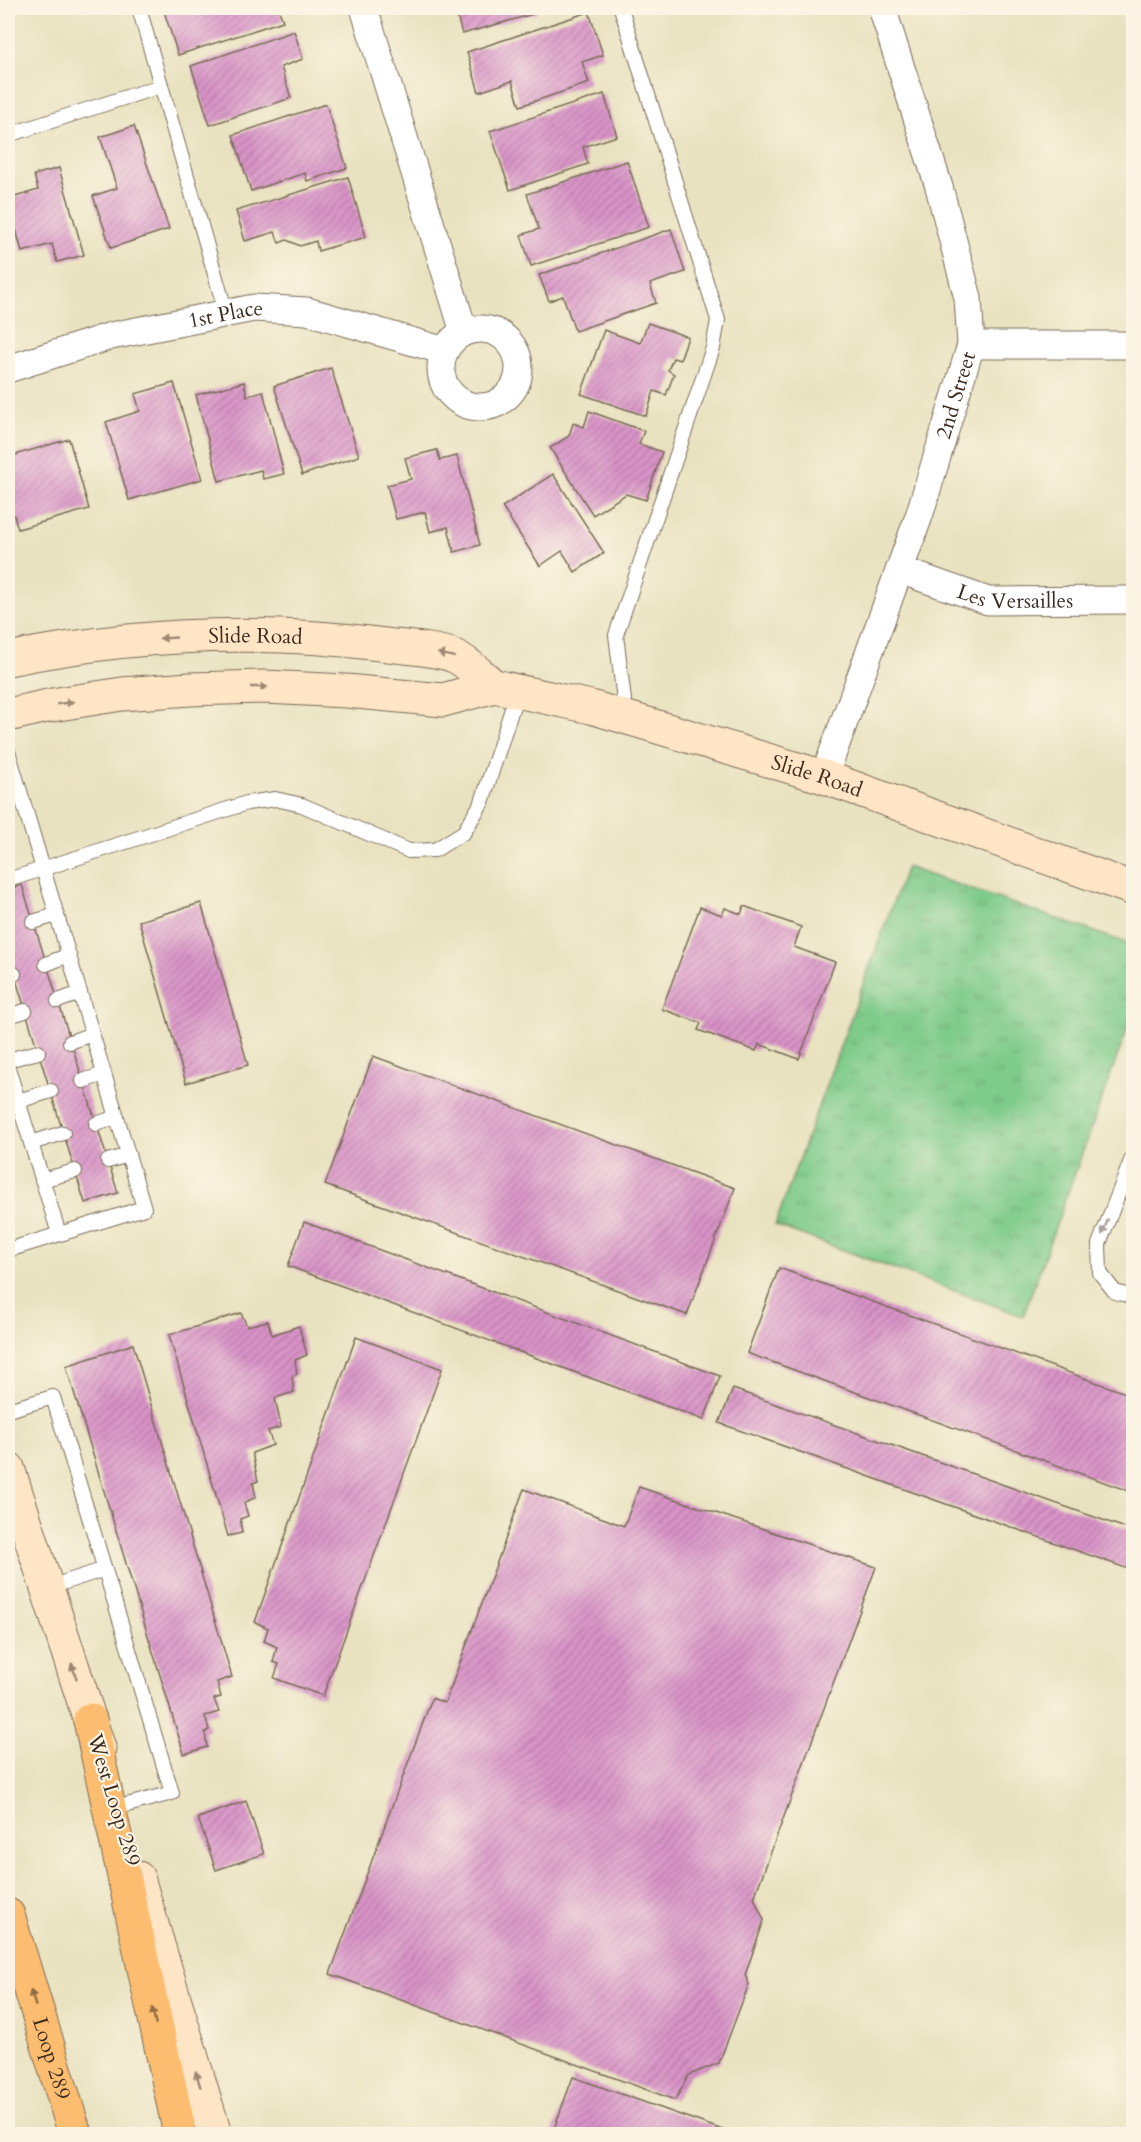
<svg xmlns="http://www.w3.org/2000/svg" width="1141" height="2142" viewBox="0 0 1141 2142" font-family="Cardo,serif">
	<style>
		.grass { fill: url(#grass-tufts); stroke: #5c7a54; stroke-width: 1.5 }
		.building { fill: url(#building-hatch) }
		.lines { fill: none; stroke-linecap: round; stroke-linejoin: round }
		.service-casing { stroke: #786a57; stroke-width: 16 }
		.minor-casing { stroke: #786a57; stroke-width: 29 }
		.secondary-casing { stroke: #786a57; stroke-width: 35 }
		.motorway-casing { stroke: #786a57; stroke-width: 35 }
		.service { stroke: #fff; stroke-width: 14 }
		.minor { stroke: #fff; stroke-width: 27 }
		.secondary { stroke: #fee5c5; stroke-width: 33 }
		.motorway { stroke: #fcbd6f; stroke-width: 33 }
		.oneway { fill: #9c8872 }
		.oneway2 { fill: #a79f9a }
		.oneway3 { fill: #926c42 }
		.labels { text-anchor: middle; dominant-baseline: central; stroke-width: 4.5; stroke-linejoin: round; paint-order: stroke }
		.street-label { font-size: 21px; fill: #3b2a1e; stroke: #fcf5e5 }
	</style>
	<defs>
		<pattern id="grass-tufts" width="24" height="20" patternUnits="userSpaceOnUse" patternTransform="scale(1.5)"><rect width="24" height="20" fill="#7ecb8a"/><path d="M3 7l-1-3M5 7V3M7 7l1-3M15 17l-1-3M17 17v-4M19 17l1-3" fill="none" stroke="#6eae77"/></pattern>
		<pattern id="building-hatch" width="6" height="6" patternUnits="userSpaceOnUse" patternTransform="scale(1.5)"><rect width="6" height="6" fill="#d993c8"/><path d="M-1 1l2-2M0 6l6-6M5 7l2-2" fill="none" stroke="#b178a2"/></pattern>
	</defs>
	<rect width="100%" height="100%" fill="#fcf5e5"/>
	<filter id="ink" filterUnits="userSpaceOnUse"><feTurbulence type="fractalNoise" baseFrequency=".0167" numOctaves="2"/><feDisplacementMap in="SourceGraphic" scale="12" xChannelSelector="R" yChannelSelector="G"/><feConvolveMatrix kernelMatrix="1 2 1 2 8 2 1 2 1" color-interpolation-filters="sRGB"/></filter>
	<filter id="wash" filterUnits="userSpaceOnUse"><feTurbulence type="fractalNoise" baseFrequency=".008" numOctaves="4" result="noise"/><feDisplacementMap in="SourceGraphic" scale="24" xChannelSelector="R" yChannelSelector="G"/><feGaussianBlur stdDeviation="1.35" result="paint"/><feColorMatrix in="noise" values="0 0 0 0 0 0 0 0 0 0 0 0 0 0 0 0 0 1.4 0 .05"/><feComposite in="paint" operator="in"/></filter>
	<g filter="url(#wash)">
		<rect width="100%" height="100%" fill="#e9e2c0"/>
		<!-- grass -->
		<path class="grass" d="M906 867 1133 945V1013L1023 1316 775 1225Z"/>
		<g id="blocks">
			<!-- building -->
			<g class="building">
				<path d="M163 8H278L283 21 178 55Z"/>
				<path d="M455 8H535L537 13 462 34Z"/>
				<path d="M589 12 603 55 582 62 589 83 520 106 512 81 479 92 467 52Z"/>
				<path d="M294 31 303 59 281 67 291 98 210 125 191 66Z"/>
				<path d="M604 94 617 136 583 147 588 164 510 190 490 131Z"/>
				<path d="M326 104 347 168 307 181 305 173 251 191 233 135Z"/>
				<path d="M134 126 169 229 111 248 93 196 117 188 100 137Z"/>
				<path d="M627 161 649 227 531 266 521 235 539 229 527 194Z"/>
				<path d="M59 168 84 255 57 262 52 244 22 252 8 199 38 190 34 175Z"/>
				<path d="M348 177 366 237 318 251 316 241 300 246 287 240 279 243 275 232 245 241 236 211Z"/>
				<path d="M671 229 685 272 650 284 656 303 575 331 563 296 549 301 539 275Z"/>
				<path d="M648 323 688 337 680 360 673 358 668 370 674 374 666 395 654 391 646 416 581 394 604 330 640 343Z"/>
				<path d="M331 368 359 456 302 475 274 386Z"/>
				<path d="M244 382 247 396 263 391 284 474 263 479 261 470 219 481 196 395Z"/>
				<path d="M174 383 202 479 129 500 106 422 140 411 135 394Z"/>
				<path d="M589 411 644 431 639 444 662 452 646 500 626 494 593 515 550 448 569 436 573 423 584 427Z"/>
				<path d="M69 439 89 509 18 529 14 515 8 517V457Z"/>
				<path d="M437 450 440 460 457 456 480 545 454 552 448 527 430 532 425 512 396 519 387 485 411 479 405 458Z"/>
				<path d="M553 474 604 553 575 572 562 551 540 566 502 507Z"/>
				<path d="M22 885 118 1193 85 1203 8 954V889Z"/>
				<path d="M201 903 248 1065 186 1083 139 921Z"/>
				<path d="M744 906 801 927 794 947 835 962 799 1059 759 1044 756 1051 698 1030 701 1023 662 1009 700 907 722 915 725 908 741 914Z"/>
				<path d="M373 1056 735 1188 687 1315 325 1185Z"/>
				<path d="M304 1222 720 1376 704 1420 288 1266Z"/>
				<path d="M779 1268 1134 1396V1493L747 1353Z"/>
				<path d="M241 1313 247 1326 268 1321 272 1335 299 1326 307 1355 295 1360 297 1374 292 1377 294 1392 275 1398 281 1427 268 1431 273 1445 252 1453 258 1481 253 1483 256 1497 244 1503 248 1516 240 1519 242 1533 228 1536 169 1335Z"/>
				<path d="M356 1337 442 1369 323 1696 274 1678 279 1664 273 1662 277 1647 264 1641 268 1628 255 1622Z"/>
				<path d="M133 1344 232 1677 217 1682 221 1697 214 1699 219 1712 205 1716 209 1730 205 1732 207 1747 184 1754 66 1366Z"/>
				<path d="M733 1389 1134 1531V1571L719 1423Z"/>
				<path d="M639 1487 876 1567 754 1898 764 1920 745 1975 749 1984 719 2063 689 2075 675 2100 330 1974 432 1698 445 1703 524 1489 624 1526Z"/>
				<path d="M246 1801 264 1854 216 1870 198 1818Z"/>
				<path d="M573 2077 734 2134H552Z"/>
			</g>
		</g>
	</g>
	<g filter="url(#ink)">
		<use href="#blocks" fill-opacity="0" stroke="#786a57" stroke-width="1.5"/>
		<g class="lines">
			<!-- service casing -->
			<g class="service-casing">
				<g id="service">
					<path d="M139 8 226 313"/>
					<path d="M621 8 718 320 713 348 616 635 626 716"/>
					<path d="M8 135 161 86"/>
					<path d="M8 751 144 1208 8 1250"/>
					<path d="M8 880 247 803 275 799 302 805 409 851 435 850 464 832 482 802 518 690"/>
					<path d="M33 922 56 915"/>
					<path d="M46 964 69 955"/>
					<path d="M8 976 14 974"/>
					<path d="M58 1001 80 993"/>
					<path d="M8 1016 25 1011"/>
					<path d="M70 1042 92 1034"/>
					<path d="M8 1060 38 1052"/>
					<path d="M8 1068 59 1234"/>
					<path d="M83 1081 104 1074"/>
					<path d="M18 1101 51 1091"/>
					<path d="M96 1124 117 1117"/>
					<path d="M31 1143 63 1133"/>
					<path d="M1134 1153 1099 1244 1100 1273 1115 1292 1134 1297"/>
					<path d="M108 1161 128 1155"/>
					<path d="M42 1180 75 1171"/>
					<path d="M8 1410 53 1397 172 1793 116 1808"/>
					<path d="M47 1588 105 1569"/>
				</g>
			</g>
			<!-- minor casing -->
			<g class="minor-casing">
				<g id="minor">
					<path d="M364 8 464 332"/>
					<circle cx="480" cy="368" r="39"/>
					<path d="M971 345H1134"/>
					<path id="s1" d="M8 369 111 336 254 308 307 311 445 351"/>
					<path id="s2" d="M900 570 988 601 1134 600"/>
					<path id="s3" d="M824 777 919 516 971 345 968 298 939 187 882 8"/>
				</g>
			</g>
			<!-- secondary casing -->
			<g class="secondary-casing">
				<g id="secondary">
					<path id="s4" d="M8 659C132 634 261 628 387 645 404 647 441 650 454 656 467 661 483 678 494 686"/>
					<path id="s5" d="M8 715 52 705 122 694 190 689 264 687 346 691 443 700 494 686 591 707 824 777 1134 889"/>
					<path d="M8 1468 99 1748"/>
					<path d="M138 1878 215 2134"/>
				</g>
			</g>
			<!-- motorway casing -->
			<g class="motorway-casing">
				<g id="motorway">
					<path d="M90 1720 180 2134"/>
					<path id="s6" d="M8 1915 75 2134"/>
				</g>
			</g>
			<!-- service -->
			<use href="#service" class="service"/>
			<!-- minor -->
			<use href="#minor" class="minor"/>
			<!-- secondary -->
			<use href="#secondary" class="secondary"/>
			<!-- motorway -->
			<use href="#motorway" class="motorway"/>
		</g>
		<!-- one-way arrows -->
		<defs><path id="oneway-solid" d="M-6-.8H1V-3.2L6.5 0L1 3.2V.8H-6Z" transform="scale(1.5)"/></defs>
		<g class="oneway">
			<use href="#oneway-solid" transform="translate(168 638) rotate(177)"/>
			<use href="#oneway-solid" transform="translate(446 655) rotate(-167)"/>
			<use href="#oneway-solid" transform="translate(259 687)"/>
			<use href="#oneway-solid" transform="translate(65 703) rotate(-9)"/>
			<use href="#oneway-solid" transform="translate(74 1671) rotate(-108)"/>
			<use href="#oneway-solid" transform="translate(198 2079) rotate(-107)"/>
		</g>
		<use class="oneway2" href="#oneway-solid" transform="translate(1105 1227) rotate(111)"/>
		<g class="oneway3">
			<use href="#oneway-solid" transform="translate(33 1998) rotate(-107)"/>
			<use href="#oneway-solid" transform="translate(154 2016) rotate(-102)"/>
		</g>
	</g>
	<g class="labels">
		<!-- street labels -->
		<g class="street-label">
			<text stroke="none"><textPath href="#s1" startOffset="225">1st Place</textPath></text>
			<text stroke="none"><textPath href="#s3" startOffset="404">2nd Street</textPath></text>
			<text stroke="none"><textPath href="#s2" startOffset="120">Les Versailles</textPath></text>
			<text stroke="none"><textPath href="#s4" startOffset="249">Slide Road</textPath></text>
			<text stroke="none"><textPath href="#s5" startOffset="826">Slide Road</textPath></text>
			<text transform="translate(114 1800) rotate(73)">West Loop 289</text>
			<text stroke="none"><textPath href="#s6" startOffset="150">Loop 289</textPath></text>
		</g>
	</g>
	<!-- margin -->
	<rect width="1141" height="2142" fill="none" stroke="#fcf5e5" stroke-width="30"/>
</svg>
